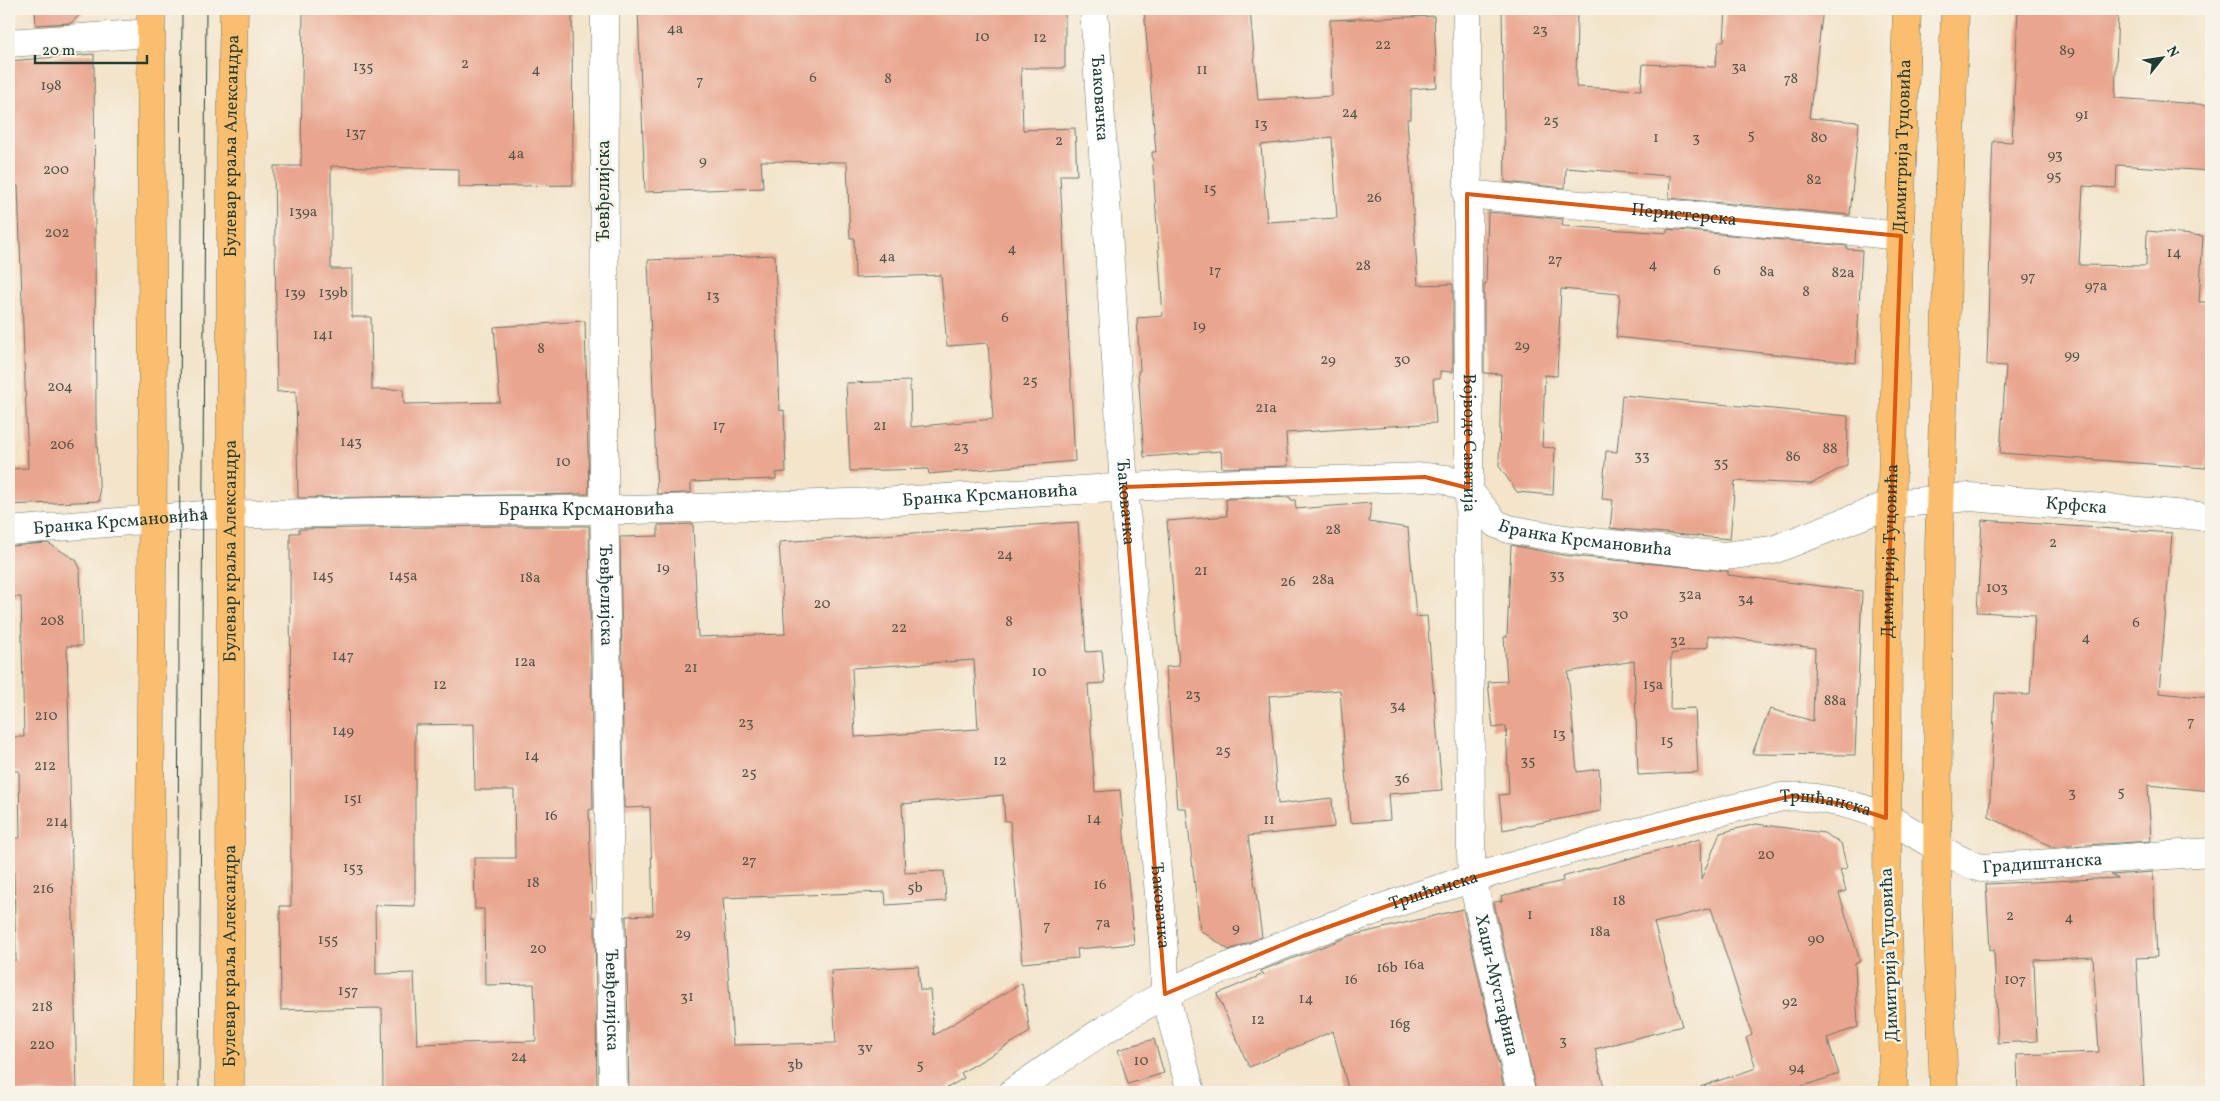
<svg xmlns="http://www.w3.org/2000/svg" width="2220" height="1101" viewBox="0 0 2220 1101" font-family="Vollkorn,serif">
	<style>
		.building { fill: #e9a58e; fill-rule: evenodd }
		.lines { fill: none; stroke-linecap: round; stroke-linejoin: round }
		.minor-casing { stroke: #697768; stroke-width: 29 }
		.major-casing { stroke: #697768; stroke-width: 29 }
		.minor { stroke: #fff; stroke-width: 28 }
		.major { stroke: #fabe6e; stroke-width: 28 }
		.tram { stroke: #1f3d34; stroke-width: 1 }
		.marked { fill: none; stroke: #de580e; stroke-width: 4; stroke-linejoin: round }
		.labels { text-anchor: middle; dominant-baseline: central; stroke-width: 5; stroke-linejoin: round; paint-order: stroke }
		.number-label { font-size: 15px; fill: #52574a }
		.street-label { font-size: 18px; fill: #1f3d34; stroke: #f7f3e8 }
	</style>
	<rect width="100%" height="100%" fill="#f7f3e8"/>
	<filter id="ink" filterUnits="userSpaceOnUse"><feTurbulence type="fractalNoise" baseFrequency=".02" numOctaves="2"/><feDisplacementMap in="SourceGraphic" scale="10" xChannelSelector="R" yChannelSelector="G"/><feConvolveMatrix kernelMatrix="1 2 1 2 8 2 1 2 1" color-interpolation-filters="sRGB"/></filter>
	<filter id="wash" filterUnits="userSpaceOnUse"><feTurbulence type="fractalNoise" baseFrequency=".0096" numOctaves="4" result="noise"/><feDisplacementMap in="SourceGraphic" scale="20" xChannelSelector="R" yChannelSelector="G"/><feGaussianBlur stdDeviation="1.12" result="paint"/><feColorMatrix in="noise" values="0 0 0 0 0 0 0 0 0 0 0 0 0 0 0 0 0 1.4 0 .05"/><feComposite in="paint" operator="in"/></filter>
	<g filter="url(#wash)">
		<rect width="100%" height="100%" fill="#f3e4ca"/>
		<g id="blocks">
			<!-- building -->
			<g class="building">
				<path d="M35 9H86L71 23 36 25Z"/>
				<path d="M303 9H572L573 185 459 187V169L331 166V269H352V317H371L372 390 403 389 404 404 500 402 494 327 585 321 589 494 298 498 296 391 277 392 274 166H301Z"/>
				<path d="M638 9H1065V68H1021L1023 130 1075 128 1077 175H1060L1075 461 929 474 928 469 850 471 846 383 910 381 911 427 993 419 988 343 947 346 941 275 855 278 854 238H850L847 162 761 161 763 188 645 192Z"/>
				<path d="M1144 9H1250L1258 100 1332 96 1330 20 1434 16 1437 87 1411 89V119H1407L1418 285 1453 284V372L1440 371V379H1433L1436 423 1286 433 1288 466 1222 468 1221 451 1144 457 1138 371H1140L1137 318 1163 316 1152 152H1156ZM1332 137 1337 218 1267 222 1261 145Z"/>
				<path d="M1502 9H1577L1576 87 1641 90 1643 64 1715 67 1719 41H1724L1726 9H1823L1809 118 1859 122 1850 215 1669 198 1670 176 1566 168 1565 188 1505 182Z"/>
				<path d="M2018 9H2118L2115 98 2211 105V171L2117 165 2116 188 2083 186 2079 265 2146 266 2147 231 2203 236 2199 302H2211V400L2206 468 2000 453 2006 366 1987 365 1992 162 1993 141 2012 142Z"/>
				<path d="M94 54 96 422 100 501 9 505V469L28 468 18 186 9 187V61Z"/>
				<path d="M1488 212 1563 219 1562 226 1667 233V229L1847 246V249L1862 250 1856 363 1616 337 1620 294 1561 289 1557 376 1545 375 1542 447 1555 448 1553 495 1517 492 1499 466 1501 374 1484 373V284H1486Z"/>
				<path d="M775 255 780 411 784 410 786 472 776 473V479L691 482V493L657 494 648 260Z"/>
				<path d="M1622 395 1848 416 1847 465 1811 484 1735 481 1730 539 1610 528 1613 500 1602 499 1606 451 1617 452Z"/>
				<path d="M1290 497 1291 500H1295L1296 509 1371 503 1369 522 1408 528 1416 617 1427 616 1442 790 1388 794 1390 820 1350 823 1340 690 1269 696 1278 804 1332 798 1334 827 1248 836 1262 937 1229 950 1200 930 1186 808H1177L1166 667 1179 666 1167 521 1227 516 1226 499Z"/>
				<path d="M1982 520 2172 533 2159 693 2211 698V791L2148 785 2151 841 2053 847 1989 817 1995 693 2030 695 2035 615 1977 612Z"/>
				<path d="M1078 522 1086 652 1102 651 1105 683 1088 684 1095 792 1120 790 1134 944 1077 949 1078 958 1022 963 1010 821H1005L1003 795 902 804 905 873 944 871 946 901 886 905 885 892 723 898 733 1045 836 1043 831 971 918 966 920 990H930L934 1035 1022 983 1030 1032 961 1073 964 1078 940 1092H629L626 916 653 915 650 807 624 808 620 537 658 536V525L693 524 698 637 785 634 779 542ZM974 660 978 729 855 737 852 668Z"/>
				<path d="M497 526H589L593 809 589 810 592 917H595L597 1092H383L382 1008 281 1010 280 906H291L290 533H299V529ZM474 724 475 790H514L515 858H474L475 909H484L485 985 534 984 536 1041 417 1044 414 973 376 974 375 905 415 906V725Z"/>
				<path d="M48 543 76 560 80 568 82 646H67L77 1092H9V960H16L13 838H20L19 771H9V737H24L21 597H9V546Z"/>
				<path d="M1511 545 1562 555 1728 571V575L1862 591 1855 755 1752 754 1770 709 1813 721 1815 648 1708 635V647L1671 654 1670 709 1695 708 1698 772 1638 775 1634 661 1568 672 1577 772 1599 769 1601 811 1503 830 1499 795 1509 794 1506 726 1493 728 1488 682 1507 681 1504 637H1507Z"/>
				<path d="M1756 824 1824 833 1841 843 1847 868 1840 870 1846 891 1839 893 1860 961 1855 963 1858 1027 1827 1038 1839 1074 1785 1092H1701L1700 1087 1756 1068 1746 1038 1752 1035 1711 908 1654 923 1682 1026 1595 1049 1605 1092H1536L1494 902 1502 901 1501 896 1563 881 1562 877 1700 839 1701 880 1720 833Z"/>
				<path d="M2153 872 2157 957 2136 958 2144 1087 2060 1092H2018L2017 1055 2099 1052 2093 957 2034 960 2037 1041 1998 1043 1994 949 1990 950 1986 884 2118 878 2111 875Z"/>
				<path d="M1463 909 1505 1092H1349L1333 1031 1249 1067 1217 994 1264 974 1260 971 1350 936Z"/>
				<path d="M1154 1039 1164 1073 1128 1084 1118 1050Z"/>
			</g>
		</g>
	</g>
	<g filter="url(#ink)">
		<use href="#blocks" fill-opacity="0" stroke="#697768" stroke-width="1"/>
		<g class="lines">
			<!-- minor casing -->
			<g class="minor-casing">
				<g id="minor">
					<path id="s1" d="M605 9 604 481 613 1092"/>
					<path id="s2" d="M1094 9 1124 487 1164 953 1165 994 1191 1092"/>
					<path id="s3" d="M1467 9 1471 853 1472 878 1521 1092"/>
					<path d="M9 43 151 33"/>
					<path id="s4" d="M1467 194 1901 236"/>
					<path id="s5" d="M9 531 204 515 497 510H634L880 502 1147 486 1425 477 1446 479 1468 490 1496 524 1509 529 1564 539 1724 556 1773 550 1891 504 1970 497 2211 517"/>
					<path id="s6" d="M1013 1092C1062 1058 1111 1023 1164 995 1193 979 1225 968 1256 956 1425 885 1604 838 1782 797 1813 794 1859 805 1887 818 1919 834 1947 857 1981 868L2211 852"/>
				</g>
			</g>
			<!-- major casing -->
			<g class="major-casing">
				<g id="major">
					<path d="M148 1092 153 450 151 9"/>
					<path id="s7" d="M230 1092 231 143 234 9"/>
					<path id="s8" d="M1894 1092 1887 905 1888 607 1907 9"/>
					<path d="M1944 1092 1937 906 1939 545 1955 9"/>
				</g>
			</g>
			<!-- minor -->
			<use href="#minor" class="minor"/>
			<!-- major -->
			<use href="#major" class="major"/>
			<!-- tram -->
			<g class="tram">
				<path d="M177 1092 182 9"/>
				<path d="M199 1092 206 9"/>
			</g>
		</g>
	</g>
	<!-- marked area -->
	<path class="marked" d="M1467 194 1901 236 1888 607 1886 818 1843 804 1792 796 1692 819 1472 878 1390 905 1303 936 1165 994 1124 487 1425 477 1468 488Z"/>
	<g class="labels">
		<!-- number labels -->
		<g class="number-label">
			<text x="675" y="29">4a</text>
			<text x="1540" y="30">23</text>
			<text x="982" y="37">10</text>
			<text x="1040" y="38">12</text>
			<text x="1383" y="45">22</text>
			<text x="2067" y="51">89</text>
			<text x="465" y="64">2</text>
			<text x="363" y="67">135</text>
			<text x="1739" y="67">3a</text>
			<text x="536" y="70">4</text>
			<text x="1202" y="70">11</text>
			<text x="813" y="78">6</text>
			<text x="888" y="79">8</text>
			<text x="1791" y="79">78</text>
			<text x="700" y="81">7</text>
			<text x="51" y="86">198</text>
			<text x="1350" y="113">24</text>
			<text x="2082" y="115">91</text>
			<text x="1551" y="121">25</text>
			<text x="1261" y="124">13</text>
			<text x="356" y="133">137</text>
			<text x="1751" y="135">5</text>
			<text x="1656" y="138">1</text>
			<text x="1696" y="138">3</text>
			<text x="1819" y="138">80</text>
			<text x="1059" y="141">2</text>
			<text x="516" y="154">4a</text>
			<text x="2055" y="155">93</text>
			<text x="703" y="161">9</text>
			<text x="56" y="170">200</text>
			<text x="2054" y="176">95</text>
			<text x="1814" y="180">82</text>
			<text x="1210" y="189">15</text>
			<text x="1374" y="198">26</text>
			<text x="303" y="212">139a</text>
			<text x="57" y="233">202</text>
			<text x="1012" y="249">4</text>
			<text x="2174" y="253">14</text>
			<text x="887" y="257">4a</text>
			<text x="1555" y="260">27</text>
			<text x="1653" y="265">4</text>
			<text x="1363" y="266">28</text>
			<text x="1215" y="271">17</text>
			<text x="1717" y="271">6</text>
			<text x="1767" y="272">8a</text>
			<text x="1843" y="273">82a</text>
			<text x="2028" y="277">97</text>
			<text x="2096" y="286">97a</text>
			<text x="1806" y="292">8</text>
			<text x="295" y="293">139</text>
			<text x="333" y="293">139b</text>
			<text x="713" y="296">13</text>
			<text x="1005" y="318">6</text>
			<text x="1199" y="326">19</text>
			<text x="323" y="335">141</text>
			<text x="1522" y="346">29</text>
			<text x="541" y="349">8</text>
			<text x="2072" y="355">99</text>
			<text x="1328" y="360">29</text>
			<text x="1402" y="360">30</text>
			<text x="1030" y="381">25</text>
			<text x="60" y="387">204</text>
			<text x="1266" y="408">21a</text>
			<text x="719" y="426">17</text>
			<text x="880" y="426">21</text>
			<text x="351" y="442">143</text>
			<text x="62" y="445">206</text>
			<text x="961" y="447">23</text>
			<text x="1830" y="449">88</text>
			<text x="1642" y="456">33</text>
			<text x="1793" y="457">86</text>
			<text x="563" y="462">10</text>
			<text x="1721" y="463">35</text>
			<text x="1333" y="530">28</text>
			<text x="2053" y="543">2</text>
			<text x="1005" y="555">24</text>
			<text x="663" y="568">19</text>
			<text x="1201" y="571">21</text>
			<text x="1557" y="575">33</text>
			<text x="323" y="576">145</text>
			<text x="403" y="576">145a</text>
			<text x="530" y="578">18a</text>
			<text x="1323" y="580">28a</text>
			<text x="1288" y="582">26</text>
			<text x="1997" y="588">103</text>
			<text x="1690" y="595">32a</text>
			<text x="1746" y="599">34</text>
			<text x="822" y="604">20</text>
			<text x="1620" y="615">30</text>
			<text x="52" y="621">208</text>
			<text x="1009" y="622">8</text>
			<text x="2136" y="623">6</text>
			<text x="899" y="628">22</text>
			<text x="2086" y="638">4</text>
			<text x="1678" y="641">32</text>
			<text x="343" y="656">147</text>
			<text x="525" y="662">12a</text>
			<text x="691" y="668">21</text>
			<text x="1039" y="672">10</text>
			<text x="440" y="685">12</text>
			<text x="1653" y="685">15a</text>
			<text x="1193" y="695">23</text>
			<text x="1835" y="701">88a</text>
			<text x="1398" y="706">34</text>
			<text x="46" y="716">210</text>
			<text x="2191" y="722">7</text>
			<text x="746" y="723">23</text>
			<text x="343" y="731">149</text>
			<text x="1559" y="734">13</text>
			<text x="1667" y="741">15</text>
			<text x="1223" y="751">25</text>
			<text x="532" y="756">14</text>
			<text x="1000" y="761">12</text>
			<text x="1528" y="761">35</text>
			<text x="45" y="766">212</text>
			<text x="749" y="773">25</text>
			<text x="1402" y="779">36</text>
			<text x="2121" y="792">5</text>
			<text x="2072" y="793">3</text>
			<text x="353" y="799">151</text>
			<text x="551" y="816">16</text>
			<text x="1094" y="819">14</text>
			<text x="1269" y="820">11</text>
			<text x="57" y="822">214</text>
			<text x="1766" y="855">20</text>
			<text x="749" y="861">27</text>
			<text x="353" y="868">153</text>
			<text x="533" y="883">18</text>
			<text x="1100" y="885">16</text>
			<text x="915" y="888">5b</text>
			<text x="43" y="889">216</text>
			<text x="1619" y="901">18</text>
			<text x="1530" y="915">1</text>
			<text x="2010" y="916">2</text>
			<text x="2069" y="918">4</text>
			<text x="1103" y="923">7a</text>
			<text x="1047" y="926">7</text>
			<text x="1236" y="928">9</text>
			<text x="1600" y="932">18a</text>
			<text x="683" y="934">29</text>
			<text x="1816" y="939">90</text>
			<text x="328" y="940">155</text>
			<text x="538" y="949">20</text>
			<text x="1414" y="965">16a</text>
			<text x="1387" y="968">16b</text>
			<text x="1351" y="980">16</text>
			<text x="2015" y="980">107</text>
			<text x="348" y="991">157</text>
			<text x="687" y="997">31</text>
			<text x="1306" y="999">14</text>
			<text x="1790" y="1002">92</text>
			<text x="42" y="1007">218</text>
			<text x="1258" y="1020">12</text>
			<text x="1400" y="1024">16g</text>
			<text x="1563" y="1041">3</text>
			<text x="42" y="1045">220</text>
			<text x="865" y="1048">3v</text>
			<text x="519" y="1057">24</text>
			<text x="1141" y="1061">10</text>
			<text x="795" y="1065">3b</text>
			<text x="920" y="1065">5</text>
			<text x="1797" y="1068">94</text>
		</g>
		<!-- street labels -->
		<g class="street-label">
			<text stroke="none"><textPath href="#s2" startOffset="89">Ђаковачка</textPath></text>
			<text stroke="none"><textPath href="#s7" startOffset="946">Булевар краља Александра</textPath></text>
			<text stroke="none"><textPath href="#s8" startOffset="946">Димитрија Туцовића</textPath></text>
			<text transform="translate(604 191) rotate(-90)">Ђевђелијска</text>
			<text stroke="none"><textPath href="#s4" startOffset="218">Перистерска</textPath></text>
			<text stroke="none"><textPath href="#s3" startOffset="434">Војводе Саватија</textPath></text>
			<text stroke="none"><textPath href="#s5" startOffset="982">Бранка Крсмановића</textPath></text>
			<text stroke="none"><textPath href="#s2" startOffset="494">Ђаковачка</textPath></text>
			<text stroke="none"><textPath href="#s5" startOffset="2100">Крфска</textPath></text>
			<text stroke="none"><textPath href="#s5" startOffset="578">Бранка Крсмановића</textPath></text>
			<text stroke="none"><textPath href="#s5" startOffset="112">Бранка Крсмановића</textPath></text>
			<text stroke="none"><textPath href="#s5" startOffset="1598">Бранка Крсмановића</textPath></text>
			<text stroke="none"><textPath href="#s7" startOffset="541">Булевар краља Александра</textPath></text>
			<text stroke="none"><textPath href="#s8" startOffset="541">Димитрија Туцовића</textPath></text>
			<text stroke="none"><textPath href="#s1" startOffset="586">Ђевђелијска</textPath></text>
			<text stroke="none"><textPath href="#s6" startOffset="874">Тршћанска</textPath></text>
			<text stroke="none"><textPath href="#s6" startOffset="1106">Градиштанска</textPath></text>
			<text stroke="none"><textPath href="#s6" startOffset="469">Тршћанска</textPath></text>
			<text stroke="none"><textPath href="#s2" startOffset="899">Ђаковачка</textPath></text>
			<text stroke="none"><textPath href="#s7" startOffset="136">Булевар краља Александра</textPath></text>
			<text transform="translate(1890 955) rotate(-92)">Димитрија Туцовића</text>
			<text stroke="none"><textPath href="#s3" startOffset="979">Хаџи-Мустафина</textPath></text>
			<text stroke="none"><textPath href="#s1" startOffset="991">Ђевђелијска</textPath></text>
		</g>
	</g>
	<!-- margin -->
	<rect width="2220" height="1101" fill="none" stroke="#f7f3e8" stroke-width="30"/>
	<!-- north arrow -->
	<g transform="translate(2162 58) rotate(60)" stroke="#f7f3e8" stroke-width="4" paint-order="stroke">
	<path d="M0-4L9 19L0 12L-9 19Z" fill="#1f3d34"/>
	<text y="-8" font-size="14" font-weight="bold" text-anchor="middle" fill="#1f3d34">N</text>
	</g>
	<!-- scale -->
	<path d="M35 55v8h112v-8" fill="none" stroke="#1f3d34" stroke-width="2.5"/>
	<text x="42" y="55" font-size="15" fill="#1f3d34" stroke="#f7f3e8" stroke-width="4" paint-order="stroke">20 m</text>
</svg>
